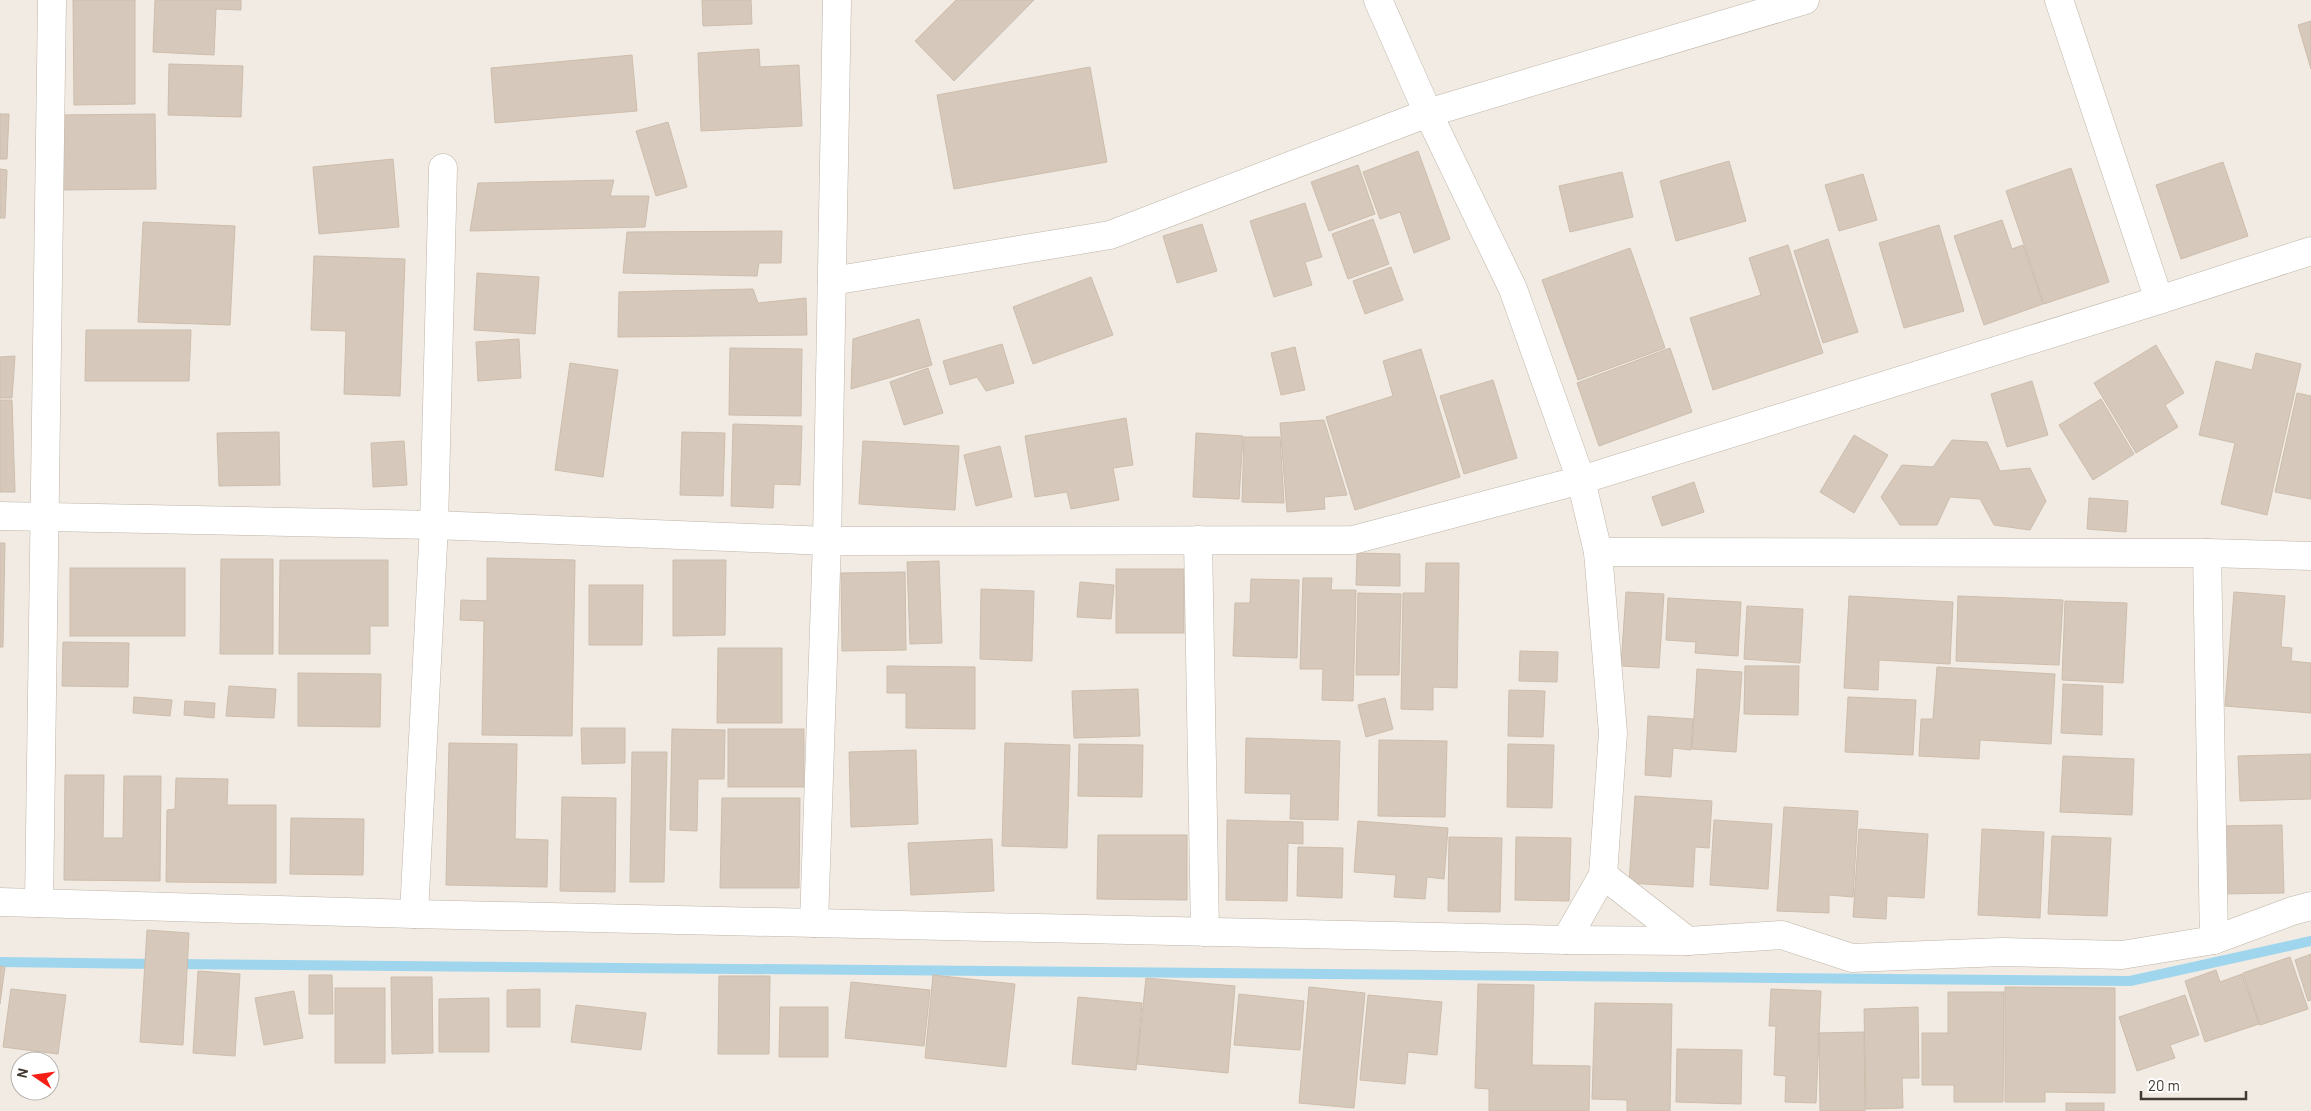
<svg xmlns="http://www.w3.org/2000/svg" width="2311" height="1111" viewBox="0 0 2311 1111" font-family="Barlow,sans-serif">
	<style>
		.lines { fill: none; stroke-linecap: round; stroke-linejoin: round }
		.stream { stroke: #9fd6ee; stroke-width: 10 }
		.building { fill: #d6c9bc; stroke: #cdbdac }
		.minor-casing { stroke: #bfb5a9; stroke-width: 29 }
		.minor { stroke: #fff; stroke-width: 28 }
	</style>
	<rect width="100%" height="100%" fill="#f1ebe3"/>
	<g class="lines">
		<!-- stream -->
		<g class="stream">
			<path d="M0 962 157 964"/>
			<path d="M174 964 2130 981 2311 941"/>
		</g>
	</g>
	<!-- building -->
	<g class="building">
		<path d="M73 0H135V104L74 105Z"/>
		<path d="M155 0H241V10L216 9 214 55 153 52Z"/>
		<path d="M702 0H751L752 24 703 26Z"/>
		<path d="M956 0H1034L954 81 915 41Z"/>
		<path d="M2311 21V69L2298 25Z"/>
		<path d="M759 49 760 67 799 65 802 126 701 131 698 53Z"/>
		<path d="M632 55 637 111 495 123 491 68Z"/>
		<path d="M169 64 243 66 241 117 168 115Z"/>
		<path d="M1090 67 1107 162 954 189 937 95Z"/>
		<path d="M0 114H9L7 159H0Z"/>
		<path d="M155 114 156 189 60 190 59 115Z"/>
		<path d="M668 122 687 187 656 196 636 131Z"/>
		<path d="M1418 151 1450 239 1414 253 1400 212 1380 219 1363 172Z"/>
		<path d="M393 159 399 227 319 234 313 167Z"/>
		<path d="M1729 161 1746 221 1676 241 1660 181Z"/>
		<path d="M2223 162 2248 236 2181 259 2156 185Z"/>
		<path d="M1358 165 1375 214 1329 231 1311 182Z"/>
		<path d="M2071 168 2109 282 2044 304 2006 191Z"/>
		<path d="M0 169 7 170 5 218H0Z"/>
		<path d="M1622 172 1633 217 1570 232 1559 186Z"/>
		<path d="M1863 174 1877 220 1839 231 1825 185Z"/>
		<path d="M614 180 610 196H649L645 227 470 231 478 183Z"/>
		<path d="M1305 203 1322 257 1305 262 1312 285 1274 297 1250 221Z"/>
		<path d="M1373 219 1389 264 1348 279 1332 234Z"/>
		<path d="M2002 220 2012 249 2023 245 2043 304 1984 325 1954 236Z"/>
		<path d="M143 222 235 226 230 325 138 322Z"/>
		<path d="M1202 224 1217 271 1177 283 1163 236Z"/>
		<path d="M1939 225 1964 311 1904 328 1879 243Z"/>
		<path d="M782 231 781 263H759L757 276 623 273 627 232Z"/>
		<path d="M1828 239 1858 332 1823 343 1794 251Z"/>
		<path d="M1788 245 1823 353 1713 390 1690 318 1761 295 1749 258Z"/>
		<path d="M1630 248 1665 348 1578 380 1542 280Z"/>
		<path d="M314 256 405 259 400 396 344 394 346 331 311 330Z"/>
		<path d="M1391 267 1403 300 1365 314 1353 281Z"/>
		<path d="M477 273 539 277 535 334 474 330Z"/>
		<path d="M1091 277 1113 335 1033 364 1013 307Z"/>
		<path d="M753 289 758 303 806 298 807 335 618 337 619 292Z"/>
		<path d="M919 319 932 365 851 389 853 339Z"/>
		<path d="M86 330H191L189 381H85Z"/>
		<path d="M519 339 521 378 478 381 476 342Z"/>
		<path d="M1002 344 1014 383 986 391 977 377 950 385 943 361Z"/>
		<path d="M2156 345 2184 393 2165 405 2178 427 2136 453 2094 383Z"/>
		<path d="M1295 347 1305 390 1281 395 1271 353Z"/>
		<path d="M730 348 802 349 801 416 729 415Z"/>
		<path d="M1670 348 1692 412 1599 446 1577 383Z"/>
		<path d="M1421 349 1460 477 1355 510 1326 417 1393 396 1383 361Z"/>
		<path d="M2256 353 2301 364 2267 515 2221 504 2235 443 2199 435 2216 361 2252 370Z"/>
		<path d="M15 356 12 398H0V357Z"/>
		<path d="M570 363 618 370 603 477 555 470Z"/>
		<path d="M928 368 943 413 904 425 890 382Z"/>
		<path d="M1493 380 1517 458 1464 474 1440 396Z"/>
		<path d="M2032 381 2048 435 2007 447 1991 394Z"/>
		<path d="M2297 393 2311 396V499L2275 492Z"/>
		<path d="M2101 399 2134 454 2093 480 2059 425Z"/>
		<path d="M0 400H12L15 492H0Z"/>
		<path d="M1126 418 1133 465 1113 468 1119 500 1071 509 1067 492 1035 497 1025 436Z"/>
		<path d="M1324 420 1347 495 1324 497 1325 509 1287 512 1280 423Z"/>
		<path d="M733 424 802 426 800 485 774 484 773 508 731 506Z"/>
		<path d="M279 432 280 485 219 486 217 433Z"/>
		<path d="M682 432 725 433 723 496 680 495Z"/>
		<path d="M1196 433 1243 436 1239 499 1193 497Z"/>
		<path d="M1854 435 1888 455 1854 513 1820 492Z"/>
		<path d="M1244 437H1280L1284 503 1242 502Z"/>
		<path d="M1952 440 1987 442 2000 471 2030 468 2046 501 2030 530 1994 525 1980 499 1950 497 1937 525H1900L1881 497 1902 465 1933 467Z"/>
		<path d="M404 441 407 485 373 487 371 443Z"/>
		<path d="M863 441 959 446 955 510 859 504Z"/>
		<path d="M1000 446 1012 497 976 506 964 455Z"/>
		<path d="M1694 482 1704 512 1662 526 1652 497Z"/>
		<path d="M2089 498 2128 501 2126 532 2087 529Z"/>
		<path d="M0 543H5L3 647H0Z"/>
		<path d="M1357 553 1400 554V586L1356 585Z"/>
		<path d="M487 558 575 560 572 736 482 735 484 621 460 620 461 600 487 601Z"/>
		<path d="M221 559H273V654H220Z"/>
		<path d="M280 560H388V626H370V654H279Z"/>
		<path d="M673 560H726L725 635 673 636Z"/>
		<path d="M939 561 942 643 910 644 907 562Z"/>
		<path d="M1426 563H1459L1457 688 1433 687V710L1401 709 1403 593H1425Z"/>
		<rect x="70" y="568" width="115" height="68"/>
		<rect x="1116" y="569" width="68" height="64"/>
		<path d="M905 572 906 650 842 651 841 573Z"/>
		<path d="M1303 578H1332L1331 590H1356L1353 701 1322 700 1323 669H1300Z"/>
		<path d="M1251 579 1299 580 1297 658 1233 656 1235 603H1250Z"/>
		<path d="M1080 582 1114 585 1111 619 1077 617Z"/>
		<path d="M589 585H643L642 645H589Z"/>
		<path d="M981 589 1034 591 1032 661 980 659Z"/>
		<path d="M1626 592 1664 594 1659 668 1621 666Z"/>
		<path d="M2234 592 2285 596 2281 647 2292 648 2291 661 2311 663V713L2225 706Z"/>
		<path d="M1358 593 1401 594 1399 675H1356Z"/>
		<path d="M1849 596 1953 602 1950 664 1879 660 1878 690 1844 688Z"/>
		<path d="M1958 596 2063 600 2059 665 1956 661Z"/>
		<path d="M1668 598 1741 602 1738 656 1695 653 1696 642 1666 640Z"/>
		<path d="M2065 601 2127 603 2123 683 2062 680Z"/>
		<path d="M1747 606 1803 609 1800 663 1744 659Z"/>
		<path d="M63 642 129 643 128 687 62 686Z"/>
		<path d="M718 648H782V723H717Z"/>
		<path d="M1520 651 1558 652 1557 682 1519 681Z"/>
		<path d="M887 666 975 667V729L906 728V693H887Z"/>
		<path d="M1745 666H1799L1798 715 1744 714Z"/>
		<path d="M1937 667 2055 674 2051 744 1980 740 1979 759 1919 756 1921 719H1933Z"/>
		<path d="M1697 669 1742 672 1736 752 1692 749Z"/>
		<path d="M298 673 381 674 380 727 298 726Z"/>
		<path d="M2063 684 2103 686 2102 735 2061 733Z"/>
		<path d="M229 686 276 689 274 718 226 716Z"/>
		<path d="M1138 689 1140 736 1074 738 1072 691Z"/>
		<path d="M1509 690 1545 691 1543 737 1508 736Z"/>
		<path d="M134 697 172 700 170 716 133 713Z"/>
		<path d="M1848 697 1916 700 1913 755 1845 752Z"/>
		<path d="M1385 698 1393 729 1366 737 1358 705Z"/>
		<path d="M185 701 215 703 214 718 184 715Z"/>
		<path d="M1648 716 1693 719 1691 750 1673 748 1671 777 1645 775Z"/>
		<path d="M581 728H625V763L582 764Z"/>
		<path d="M672 729 725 730 724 779H698L697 831 670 830Z"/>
		<rect x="728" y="729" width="76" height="58"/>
		<path d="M1246 738 1340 741 1338 820 1290 819 1291 794 1245 793Z"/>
		<path d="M1379 740 1447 741 1445 817 1378 816Z"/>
		<path d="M449 743 517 744 515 839 548 840 547 887 446 885Z"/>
		<path d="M1005 743 1070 745 1067 848 1002 846Z"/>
		<path d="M1079 744 1143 745 1142 797 1078 796Z"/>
		<path d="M1508 744 1554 745 1552 808 1507 807Z"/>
		<path d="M916 750 918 824 851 827 849 752Z"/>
		<path d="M632 752H667L664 882H630Z"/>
		<path d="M2311 754V799L2240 801 2238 756Z"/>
		<path d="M2063 756 2134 759 2132 815 2060 812Z"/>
		<path d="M65 775H104L103 838H123L124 776H161L160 881 64 880Z"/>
		<path d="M176 778 228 779 227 805H276V883L166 882 167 810 175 809Z"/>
		<path d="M1635 796 1712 801 1709 848 1695 847 1693 887 1629 883Z"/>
		<path d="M562 797 616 798 615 892 560 891Z"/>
		<path d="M722 798H800L799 888H720Z"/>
		<path d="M1784 807 1858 811 1853 897 1829 895V913L1777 911Z"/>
		<path d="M291 818 364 819 363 875 290 874Z"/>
		<path d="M1227 820 1303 822V844L1288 843 1287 901 1226 900Z"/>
		<path d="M1714 820 1772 824 1768 889 1710 885Z"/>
		<path d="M1358 821 1448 828 1444 879 1427 877 1425 899 1394 897 1396 875 1354 872Z"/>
		<path d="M2282 825 2284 893 2219 894 2218 826Z"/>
		<path d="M1859 829 1928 834 1924 898 1887 896 1886 919 1853 917Z"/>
		<path d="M1982 829 2044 832 2040 918 1978 915Z"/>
		<path d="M1098 835H1187V900L1097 899Z"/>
		<path d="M2052 836 2111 838 2107 916 2048 914Z"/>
		<path d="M1449 837 1502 838 1500 912 1448 911Z"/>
		<path d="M1516 837 1571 838 1569 901 1515 900Z"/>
		<path d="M992 839 994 891 911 895 908 843Z"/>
		<path d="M1298 847 1343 848 1342 898 1297 896Z"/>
		<path d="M147 930 189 933 183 1045 140 1042Z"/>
		<path d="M2311 954V1000L2308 1001 2295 960Z"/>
		<path d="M2290 957 2308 1009 2260 1025 2243 973Z"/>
		<path d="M0 966 5 967 0 1004Z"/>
		<path d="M2216 970 2220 982 2242 974 2259 1024 2205 1042 2185 981Z"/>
		<path d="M198 971 240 974 235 1056 193 1053Z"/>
		<path d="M309 975H332L333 1014H309Z"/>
		<path d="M933 975 1015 984 1006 1067 925 1058Z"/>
		<path d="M719 976H770L769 1054H718Z"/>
		<path d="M391 977H432L433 1053 392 1054Z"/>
		<path d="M1146 978 1235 986 1228 1073 1137 1064Z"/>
		<path d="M851 982 930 990 924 1046 845 1038Z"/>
		<path d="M1478 984 1534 985 1532 1065 1590 1066 1589 1111H1489V1089L1475 1088Z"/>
		<path d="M1309 987 1365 993 1354 1108 1299 1103Z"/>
		<path d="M2005 987 2115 988V1093L2045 1092V1102H2005Z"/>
		<rect x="335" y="988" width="50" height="75"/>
		<path d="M11 989 66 995 58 1054 3 1047Z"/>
		<path d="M540 989V1027H507V990Z"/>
		<path d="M1771 989 1821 991 1816 1103 1785 1102 1786 1076 1774 1075 1776 1026H1769Z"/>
		<path d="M294 991 303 1038 264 1045 255 998Z"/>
		<path d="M1948 992H2004L2003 1102H1954V1085H1922V1033H1948Z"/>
		<path d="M1239 994 1304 1001 1300 1050 1234 1045Z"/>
		<path d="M1368 995 1442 1002 1437 1055 1408 1052 1405 1084 1360 1080Z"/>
		<path d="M2185 995 2199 1035 2170 1045 2175 1058 2137 1071 2119 1017Z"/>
		<path d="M1078 997 1142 1003 1136 1070 1072 1064Z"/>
		<path d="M489 998V1052H439V999Z"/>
		<path d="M1595 1003 1672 1004 1670 1111H1627V1100L1592 1099Z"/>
		<path d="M576 1005 646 1013 641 1050 571 1042Z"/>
		<path d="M780 1007H828V1057H779Z"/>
		<path d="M1918 1007 1919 1078H1902L1903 1108 1866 1109 1864 1009Z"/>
		<path d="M1864 1032 1865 1111H1820L1819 1033Z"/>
		<path d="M1677 1049 1742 1050 1741 1104 1676 1102Z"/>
		<rect x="2066" y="1103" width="38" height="8"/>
	</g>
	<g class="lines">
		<!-- minor casing -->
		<g class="minor-casing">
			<g id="minor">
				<path d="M1378 0 1428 113 1513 289 1581 480 1598 552 1613 733 1603 875 1566 940"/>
				<path d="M2059 0 2159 300"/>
				<path d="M832 281 1110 235 1428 113 1805 0"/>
				<path d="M0 516 434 525 827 541 1353 540 1581 480 2159 300 2311 251"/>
				<path d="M1198 540 1205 932"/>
				<path d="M1598 552 2207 553 2311 556"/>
				<path d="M2207 553 2214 940"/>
				<path d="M1603 875 1688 941"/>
				<path d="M0 902 414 914 1566 940 1688 941 1782 935 1852 958 2002 952 2122 955 2214 940 2292 911 2311 906"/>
				<path d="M39 903 52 0"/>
				<path d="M414 914 434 525 443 168"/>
				<path d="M814 923 827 541 837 0"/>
			</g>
		</g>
		<!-- minor -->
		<use href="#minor" class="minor"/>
	</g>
	<!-- north arrow -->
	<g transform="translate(35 1076) rotate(283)"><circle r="24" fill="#ffffff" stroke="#b4b1ad"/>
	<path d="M0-4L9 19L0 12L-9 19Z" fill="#f71f15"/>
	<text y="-8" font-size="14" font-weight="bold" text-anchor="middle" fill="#433b33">N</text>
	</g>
	<!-- scale -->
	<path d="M2141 1091v8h105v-8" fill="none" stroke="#433b33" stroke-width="2.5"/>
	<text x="2148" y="1091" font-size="15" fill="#433b33" stroke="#ffffff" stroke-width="4" paint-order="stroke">20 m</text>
</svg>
